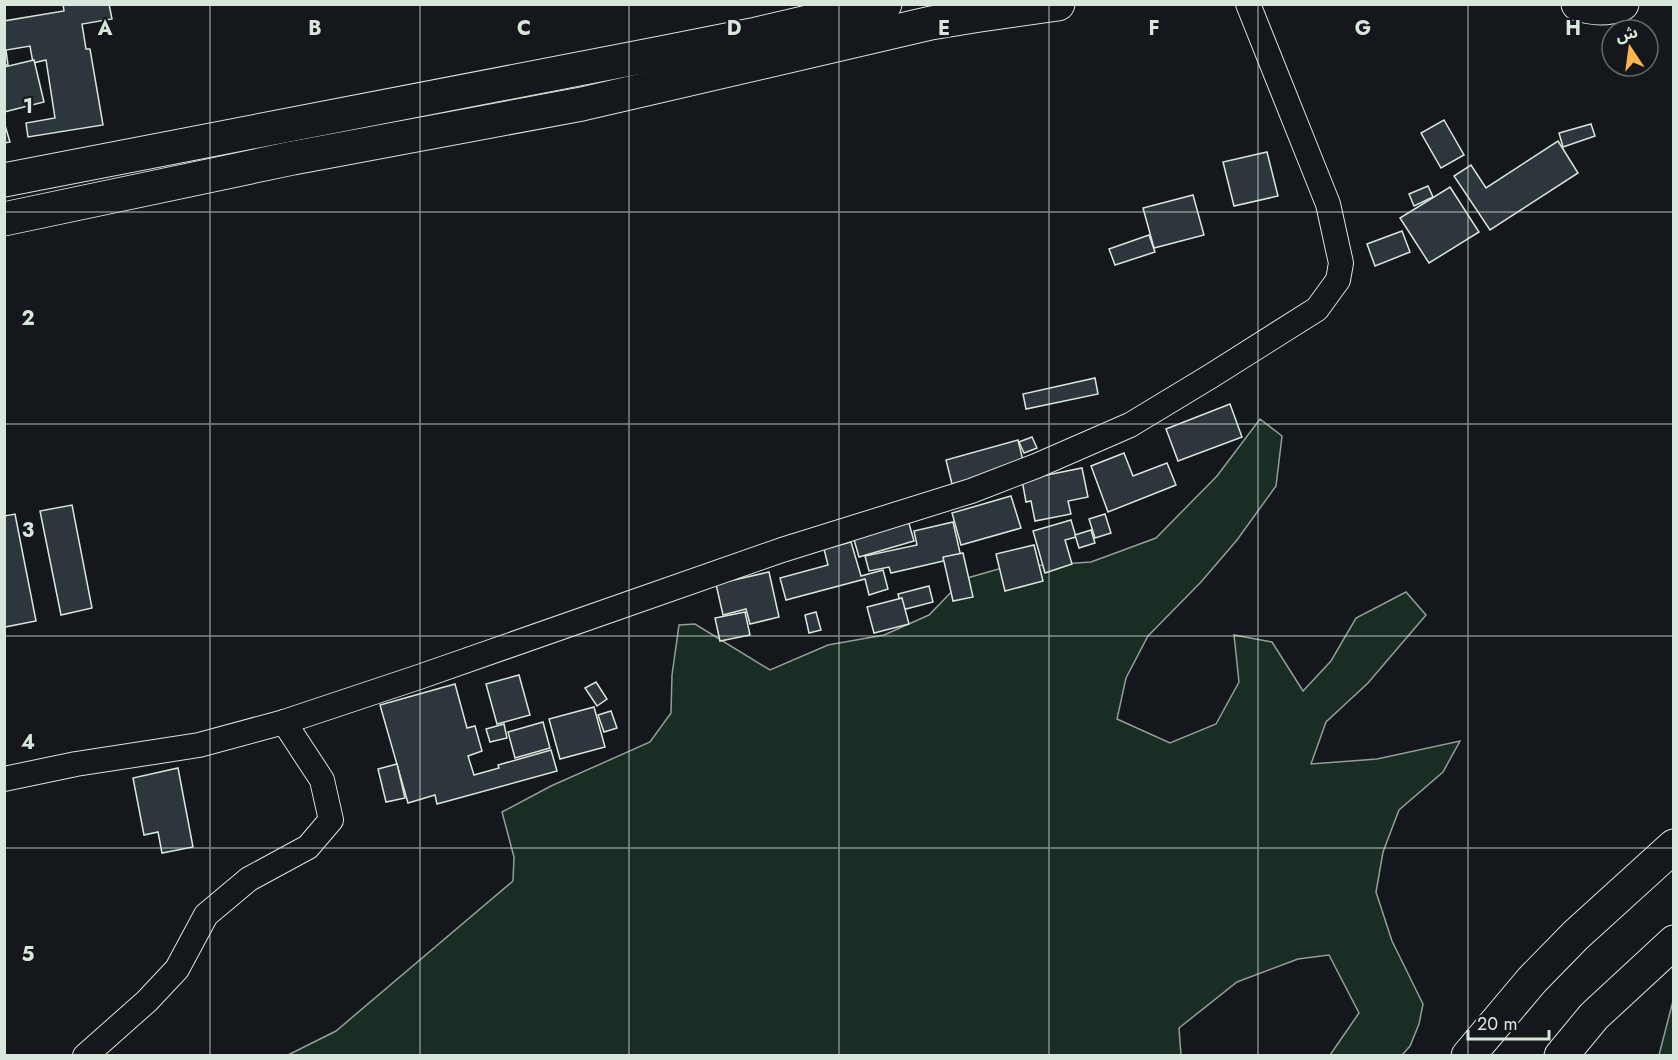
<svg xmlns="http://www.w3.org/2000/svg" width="1678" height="1060" viewBox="0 0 1678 1060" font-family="Jost,'Noto Sans Arabic',sans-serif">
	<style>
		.green { fill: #1a2d24; stroke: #939e99; stroke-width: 1.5 }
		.building { fill: #2c363c; stroke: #d8e6dc; stroke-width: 1.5 }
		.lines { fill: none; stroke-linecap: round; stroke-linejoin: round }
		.minor-casing { stroke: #d8e6dc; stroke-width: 26 }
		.trunk-casing { stroke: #d8e6dc; stroke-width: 35 }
		.motorway-casing { stroke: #d8e6dc; stroke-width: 35 }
		.minor { stroke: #14181c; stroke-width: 24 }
		.trunk { stroke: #14181c; stroke-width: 33 }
		.motorway { stroke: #14181c; stroke-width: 33 }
		.grid { fill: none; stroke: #d8e6dc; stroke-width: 1.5; stroke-opacity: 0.55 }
		.grid-label { font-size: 20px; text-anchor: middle; font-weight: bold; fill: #d8e6dc; stroke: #14181c; stroke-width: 4.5; stroke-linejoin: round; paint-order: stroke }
	</style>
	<rect width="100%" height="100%" fill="#14181c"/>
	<!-- green -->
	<g class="green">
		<path d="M1260 419 1282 436 1276 486 1237 540 1201 582 1148 636 1126 678 1117 719 1170 743 1216 724 1239 682 1234 635 1272 642 1303 691 1331 661 1356 618 1406 592 1426 615 1368 683 1326 722 1311 764 1377 759 1460 741 1443 772 1399 810 1383 852 1376 892 1392 941 1423 1004 1419 1024 1410 1046 1402 1055H1330L1359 1013 1329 955 1298 959 1237 982 1179 1028 1181 1055 286 1056 336 1031 513 881 514 857 502 812 551 786 650 742 671 713 672 675 679 625 695 624 770 670 828 645 884 635 929 615 964 579 1002 568 1091 562 1156 538 1217 476Z"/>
		<path d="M1673 1000V1055H1659L1673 1001Z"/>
	</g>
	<!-- building -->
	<g class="building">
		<path d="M63 4H109L112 19 82 24 86 49H90L103 125 28 137 26 123 55 118 46 60 33 63 30 46 6 50 8 65H4V21L64 11Z"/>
		<path d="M34 60 44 102 4 112V67Z"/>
		<path d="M1444 120 1464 155 1441 168 1421 133Z"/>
		<path d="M4 122 10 142 4 143Z"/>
		<path d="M1591 124 1595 136 1563 147 1559 133Z"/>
		<path d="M1558 141 1578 173 1490 230 1454 176 1471 165 1486 188Z"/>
		<path d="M1267 152 1278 196 1234 206 1223 162Z"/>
		<path d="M1428 186 1433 197 1414 206 1409 194Z"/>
		<path d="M1450 187 1479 232 1429 263 1400 218Z"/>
		<path d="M1193 195 1204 235 1154 248 1143 208Z"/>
		<path d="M1402 231 1410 252 1375 266 1367 244Z"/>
		<path d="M1149 235 1155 252 1115 265 1109 249Z"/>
		<path d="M1095 378 1098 394 1026 409 1023 394Z"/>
		<path d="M1230 404 1242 437 1178 461 1166 429Z"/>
		<path d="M1032 437 1037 448 1024 453 1019 442Z"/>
		<path d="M1018 440 1024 465 952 484 946 460Z"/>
		<path d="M1124 453 1133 476 1167 463 1176 485 1108 512 1091 466Z"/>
		<path d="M1082 468 1088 497 1068 501 1071 514 1035 521 1031 501 1026 502 1022 480Z"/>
		<path d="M1011 496 1021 528 961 545 952 513Z"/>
		<path d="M72 505 92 608 61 615 40 511Z"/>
		<path d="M15 514 36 621 5 627 4 516Z"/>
		<path d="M1105 514 1111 533 1095 538 1089 519Z"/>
		<path d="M908 520 914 541 859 557 853 536Z"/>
		<path d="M1071 520 1076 537 1065 540 1072 564 1045 573 1033 531Z"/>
		<path d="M953 522 961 557 891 573 889 567 869 571 865 556 917 545 914 531Z"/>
		<path d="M1091 530 1095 543 1079 548 1075 535Z"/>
		<path d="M851 542 861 576 883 570 888 589 869 595 865 579 786 600 780 578 828 565 824 549Z"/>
		<path d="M1034 545 1043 581 1005 591 996 554Z"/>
		<path d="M963 553 973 597 953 601 943 557Z"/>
		<path d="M769 572 779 617 750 624 746 609 723 615 716 584Z"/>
		<path d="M929 586 933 602 902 610 898 594Z"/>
		<path d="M902 598 909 624 874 633 867 607Z"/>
		<path d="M745 612 750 635 720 641 715 618Z"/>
		<path d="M816 612 821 630 809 633 805 615Z"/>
		<path d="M519 675 530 715 497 724 486 684Z"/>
		<path d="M596 682 607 699 597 706 585 688Z"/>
		<path d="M455 684 467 728 475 726 482 751 468 756 474 775 499 768 498 765 551 750 557 771 437 804 435 795 408 803 380 705Z"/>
		<path d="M594 707 605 747 560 759 549 719Z"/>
		<path d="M611 711 617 728 604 732 598 715Z"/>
		<path d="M543 722 550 748 515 758 508 732Z"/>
		<path d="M504 724 507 738 490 742 486 729Z"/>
		<path d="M397 764 405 798 386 802 378 769Z"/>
		<path d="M178 768 193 847 162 853 158 832 144 835 133 778Z"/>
	</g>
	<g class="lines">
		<!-- minor casing -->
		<g class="minor-casing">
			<g id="minor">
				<path d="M4 779 76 764 199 745 284 722 419 677 782 550 971 491 1036 466 1130 425 1211 376 1317 309 1338 280 1341 263 1328 204 1248 4"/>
				<path d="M85 1056 147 1001 177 969 206 915 249 879 308 847 331 820 322 780 284 722"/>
			</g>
		</g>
		<!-- trunk casing -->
		<g class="trunk-casing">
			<g id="trunk">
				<path d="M1578 4C1593 9 1606 10 1622 4"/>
				<path d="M4 180 661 53 752 35 885 4"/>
				<path d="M4 219 293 158 582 104 931 23 980 15 1058 4"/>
			</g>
		</g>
		<!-- motorway casing -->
		<g class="motorway-casing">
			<g id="motorway">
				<path d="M1468 1056 1532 980 1576 935 1674 846"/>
				<path d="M1561 1056 1594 1016 1674 942"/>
			</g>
		</g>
		<!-- minor -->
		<use href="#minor" class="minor"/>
		<!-- trunk -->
		<use href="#trunk" class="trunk"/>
		<!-- motorway -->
		<use href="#motorway" class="motorway"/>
	</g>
	<!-- grid -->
	<path class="grid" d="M210 4V1056M420 4V1056M629 4V1056M839 4V1056M1049 4V1056M1258 4V1056M1468 4V1056M4 212H1674M4 424H1674M4 636H1674M4 848H1674"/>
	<g class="grid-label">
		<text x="105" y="35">A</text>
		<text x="315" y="35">B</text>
		<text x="524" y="35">C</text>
		<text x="734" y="35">D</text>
		<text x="944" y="35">E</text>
		<text x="1154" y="35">F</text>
		<text x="1363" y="35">G</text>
		<text x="1573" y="35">H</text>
		<text x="28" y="113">1</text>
		<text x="28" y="325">2</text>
		<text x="28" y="537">3</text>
		<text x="28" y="749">4</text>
		<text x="28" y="961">5</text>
	</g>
	<!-- border -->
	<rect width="1678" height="1060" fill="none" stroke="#d8e6dc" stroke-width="12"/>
	<!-- north arrow -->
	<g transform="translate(1630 48) rotate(347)"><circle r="28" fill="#14181c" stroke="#626a69" stroke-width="1.5"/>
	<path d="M0-4.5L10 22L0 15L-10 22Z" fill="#ffb74d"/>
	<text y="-9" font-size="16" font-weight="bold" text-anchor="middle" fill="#d8e6dc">ش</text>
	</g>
	<!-- scale -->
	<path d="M1468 1030v9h81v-9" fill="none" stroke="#d8e6dc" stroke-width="3"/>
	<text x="1477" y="1030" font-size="18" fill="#d8e6dc" stroke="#14181c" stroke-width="4.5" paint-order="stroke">20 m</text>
</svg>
